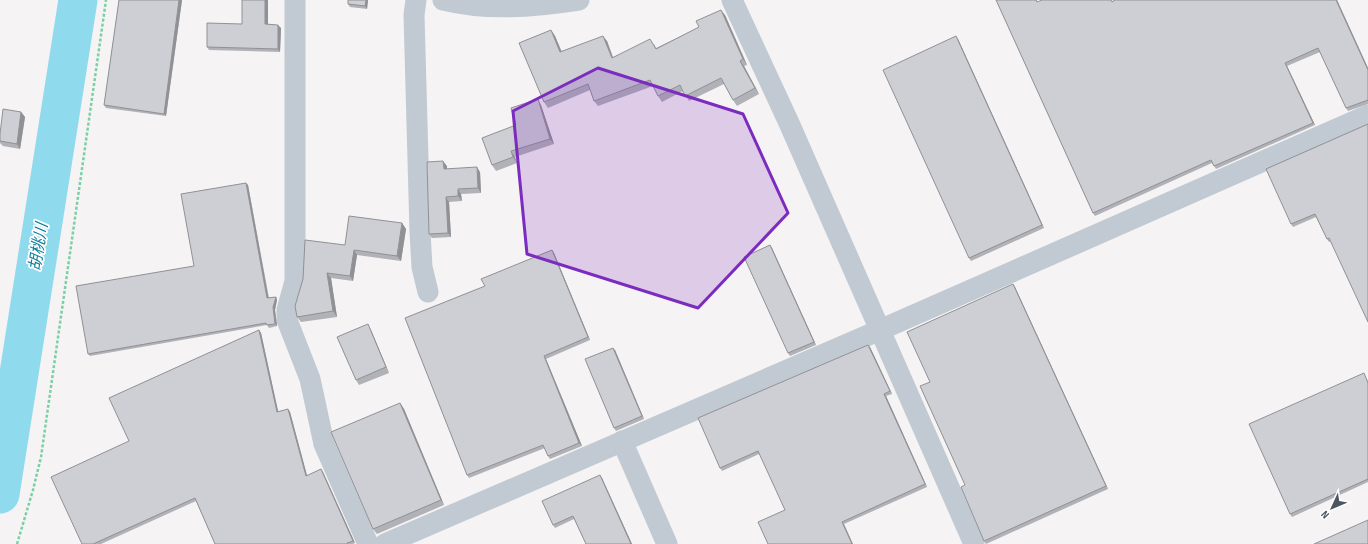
<svg xmlns="http://www.w3.org/2000/svg" width="1368" height="544" viewBox="0 0 1368 544" font-family="'Sofia Sans Condensed','Noto Sans JP',sans-serif">
	<style>
		.lines { fill: none; stroke-linecap: round; stroke-linejoin: round }
		.river { stroke: #90daee; stroke-width: 39 }
		.path { stroke: #7ad0a6; stroke-width: 2.5; stroke-dasharray: 3 2; stroke-linecap: butt }
		.street { stroke: #c1cad2; stroke-width: 21 }
		.wall { fill: #b0b2b7 }
		.shaded-wall { fill: #909195 }
		.building { fill: #cdcfd5; stroke: #909195 }
		.marked { fill: #7b2cbf; fill-opacity: 0.2; stroke: #7b2cbf; stroke-width: 3; stroke-linejoin: round }
		.labels { text-anchor: middle; dominant-baseline: central; stroke-width: 3.5; stroke-linejoin: round; paint-order: stroke }
		.water-label { font-size: 16px; font-style: italic; fill: #0c7c9b; stroke: #fff }
	</style>
	<rect width="100%" height="100%" fill="#f5f3f3"/>
	<g class="lines">
		<!-- river -->
		<path class="river" d="M0 494 78 0"/>
		<!-- path -->
		<path class="path" d="M17 544 33 490 41 457 106 0"/>
		<!-- street -->
		<g class="street">
			<path d="M295 0V281L287 310V320L310 379 324 444 368 544"/>
			<path d="M416 0 414 15 420 232 422 267 428 292"/>
			<path d="M443 0C488 11 533 7 579 0"/>
			<path d="M732 0 789 123 974 544"/>
			<path d="M622 441 667 544"/>
			<path d="M385 544 880 330 1368 115"/>
		</g>
	</g>
	<!-- wall -->
	<g class="wall">
		<path d="M119 0H182L166 116 106 108 104 105Z"/>
		<path d="M242 0H268V24L281 28 280 52 209 50 207 47 242 24Z"/>
		<path d="M348 0H368L367 9 350 7 348 4Z"/>
		<path d="M996 0H1037V2L1112 1 1115 0H1337L1368 68V104L1348 111 1346 108 1320 52 1287 66 1315 125 1216 169 1212 163 1095 216 1093 213Z"/>
		<path d="M725 15 747 65 744 66 759 94 737 106 733 100 724 84 689 101 683 91 662 102 658 96 653 86 598 106 594 101 590 90 548 108 544 102 551 30 555 36 561 51 607 41 613 57 654 44 656 48Z"/>
		<path d="M958 39 1044 228 971 261 969 258Z"/>
		<path d="M541 105 554 144 515 157 517 163 496 171 492 165 516 125Z"/>
		<path d="M21 112 25 117 20 149 3 146 0 143V134Z"/>
		<path d="M1368 124 1331 241 1329 242 1327 239 1316 217 1293 227 1291 224Z"/>
		<path d="M447 166V169L480 172 481 193 461 194 462 201 449 202 451 237 432 238 429 234Z"/>
		<path d="M246 183 248 185 269 298 276 297 277 300 275 310 277 326 269 328 267 325 90 356 88 354 194 266Z"/>
		<path d="M402 223 406 229 401 261 357 255 353 281 331 278 337 317 301 322 297 317 345 245Z"/>
		<path d="M770 245 772 248 816 345 790 356 788 353Z"/>
		<path d="M554 253 590 340 546 359 582 446 550 459 548 456 545 448 469 478 467 475 485 286Z"/>
		<path d="M1013 284 1015 287 1108 489 986 544 984 541 965 485 930 382Z"/>
		<path d="M259 330 261 333 278 412 288 409 290 412 307 476 321 469 323 472 355 543 353 544H215L196 501 101 544H82L129 441Z"/>
		<path d="M371 330 389 373 359 385 356 380Z"/>
		<path d="M870 347 892 394 886 396 927 487 844 524 759 454 722 471 720 468Z"/>
		<path d="M615 350 644 419 616 431 614 428Z"/>
		<path d="M1365 376 1368 381V482L1292 517 1290 514Z"/>
		<path d="M400 403 404 409 444 505 377 534 373 529Z"/>
		<path d="M602 478 632 544H586L574 519 555 528 553 525Z"/>
	</g>
	<!-- shaded-wall -->
	<g class="shaded-wall">
		<path d="M179 0H182L166 116 164 114Z"/>
		<path d="M265 0H268V28L265 24Z"/>
		<path d="M366 0H368L367 9 365 6Z"/>
		<path d="M1336 0H1337L1368 68V70Z"/>
		<path d="M721 10 725 15 747 65 743 59Z"/>
		<path d="M278 25 281 28 280 52 278 49Z"/>
		<path d="M551 30 555 36 564 57 560 52Z"/>
		<path d="M603 36 607 41 615 64 612 58Z"/>
		<path d="M956 36 958 39 1044 228 1042 225Z"/>
		<path d="M740 61 744 66 759 94 755 88Z"/>
		<path d="M1285 63 1287 66 1315 125 1313 123Z"/>
		<path d="M538 99 541 105 554 144 550 139Z"/>
		<path d="M21 112 25 117 20 149 17 144Z"/>
		<path d="M511 151 515 157 517 163 513 157Z"/>
		<path d="M443 161 447 166V174L444 169Z"/>
		<path d="M477 167 480 172 481 193 478 188Z"/>
		<path d="M246 183 248 185 269 301 267 298Z"/>
		<path d="M458 189 461 194 462 201 458 196Z"/>
		<path d="M446 197 449 202 451 237 448 233Z"/>
		<path d="M402 223 406 229 401 261 397 256Z"/>
		<path d="M770 245 772 248 816 345 814 342Z"/>
		<path d="M354 250 357 255 353 281 350 276Z"/>
		<path d="M552 250 554 253 590 340 588 337Z"/>
		<path d="M327 273 331 278 337 317 333 311Z"/>
		<path d="M1013 284 1015 287 1108 489 1106 486Z"/>
		<path d="M276 297 277 300 275 310 277 326 275 324 273 307Z"/>
		<path d="M368 324 371 330 389 373 386 367Z"/>
		<path d="M259 330 261 333 279 415 277 412Z"/>
		<path d="M868 345 870 347 892 394 890 391Z"/>
		<path d="M613 348 615 350 644 419 642 416Z"/>
		<path d="M544 356 546 359 582 446 579 443Z"/>
		<path d="M884 394 886 396 927 487 925 484Z"/>
		<path d="M400 403 404 409 444 505 441 500Z"/>
		<path d="M288 409 290 412 308 479 306 476Z"/>
		<path d="M321 469 323 472 355 543 353 541Z"/>
		<path d="M600 475 602 478 632 544H631Z"/>
		<path d="M842 522 844 524 853 544H852Z"/>
	</g>
	<!-- building -->
	<g class="building">
		<path d="M119 0H179L164 114 104 105Z"/>
		<path d="M242 0H265V24L278 25V49L207 47V23L242 24Z"/>
		<path d="M348 0H366L365 6 348 4Z"/>
		<path d="M996 0H1036L1037 2 1042 0H1111L1112 2 1115 0H1336L1368 70V100L1346 108 1318 48 1285 63 1313 123 1214 166 1211 160 1093 213Z"/>
		<path d="M721 10 743 59 740 61 755 88 733 100 721 78 685 96 680 85 658 96 650 80 594 101 588 84 544 102 519 43 551 30 560 52 603 36 612 58 650 39 656 49 699 27 696 21Z"/>
		<path d="M956 36 1042 225 969 258 883 70Z"/>
		<path d="M538 99 550 139 511 151 513 157 492 165 482 138 516 125 511 108Z"/>
		<path d="M3 109 21 112 17 144 0 141V134Z"/>
		<path d="M1368 124V322L1329 238 1327 239 1315 214 1291 224 1266 169Z"/>
		<path d="M443 161 444 169 477 167 478 188 458 189V196L446 197 448 233 429 234 427 162Z"/>
		<path d="M246 183 267 298 276 297 273 307 275 324 267 325 266 323 88 354 76 286 194 266 181 194Z"/>
		<path d="M349 216 402 223 397 256 354 250 350 276 327 273 333 311 297 317 295 306 303 279 305 240 345 245Z"/>
		<path d="M770 245 814 342 788 353 744 257Z"/>
		<path d="M552 250 588 337 544 356 579 443 548 456 543 445 467 475 405 318 485 286 481 279Z"/>
		<path d="M1013 284 1106 486 984 541 961 487 965 485 920 386 930 382 907 332Z"/>
		<path d="M368 324 386 367 356 380 337 337Z"/>
		<path d="M259 330 277 412 288 409 306 476 321 469 353 541 347 543V544H215L195 498 93 544H82L51 477 129 441 109 398Z"/>
		<path d="M868 345 890 391 884 394 925 484 842 522 852 544H768L758 522 785 510 758 451 720 468 698 418Z"/>
		<path d="M613 348 642 416 614 428 585 359Z"/>
		<path d="M1364 373 1368 383V479L1290 514 1249 424Z"/>
		<path d="M400 403 441 500 373 529 331 432Z"/>
		<path d="M600 475 631 544H586L573 516 553 525 542 501Z"/>
		<path d="M1368 520V544H1314Z"/>
	</g>
	<!-- marked area -->
	<path class="marked" d="M598 68 743 114 788 213 698 308 527 254 513 111Z"/>
	<g class="labels">
		<!-- water labels -->
		<g class="water-label">
			<text transform="translate(39 247) rotate(-81)">胡桃川</text>
		</g>
	</g>
	<!-- north arrow -->
	<g transform="translate(1332 508) rotate(226)" stroke="#ffffff" stroke-width="3" paint-order="stroke">
	<path d="M0-3L7 15L0 10L-7 15Z" fill="#4a5661"/>
	<text y="-6" font-size="11" font-weight="bold" text-anchor="middle" fill="#4a5661">N</text>
	</g>
</svg>
